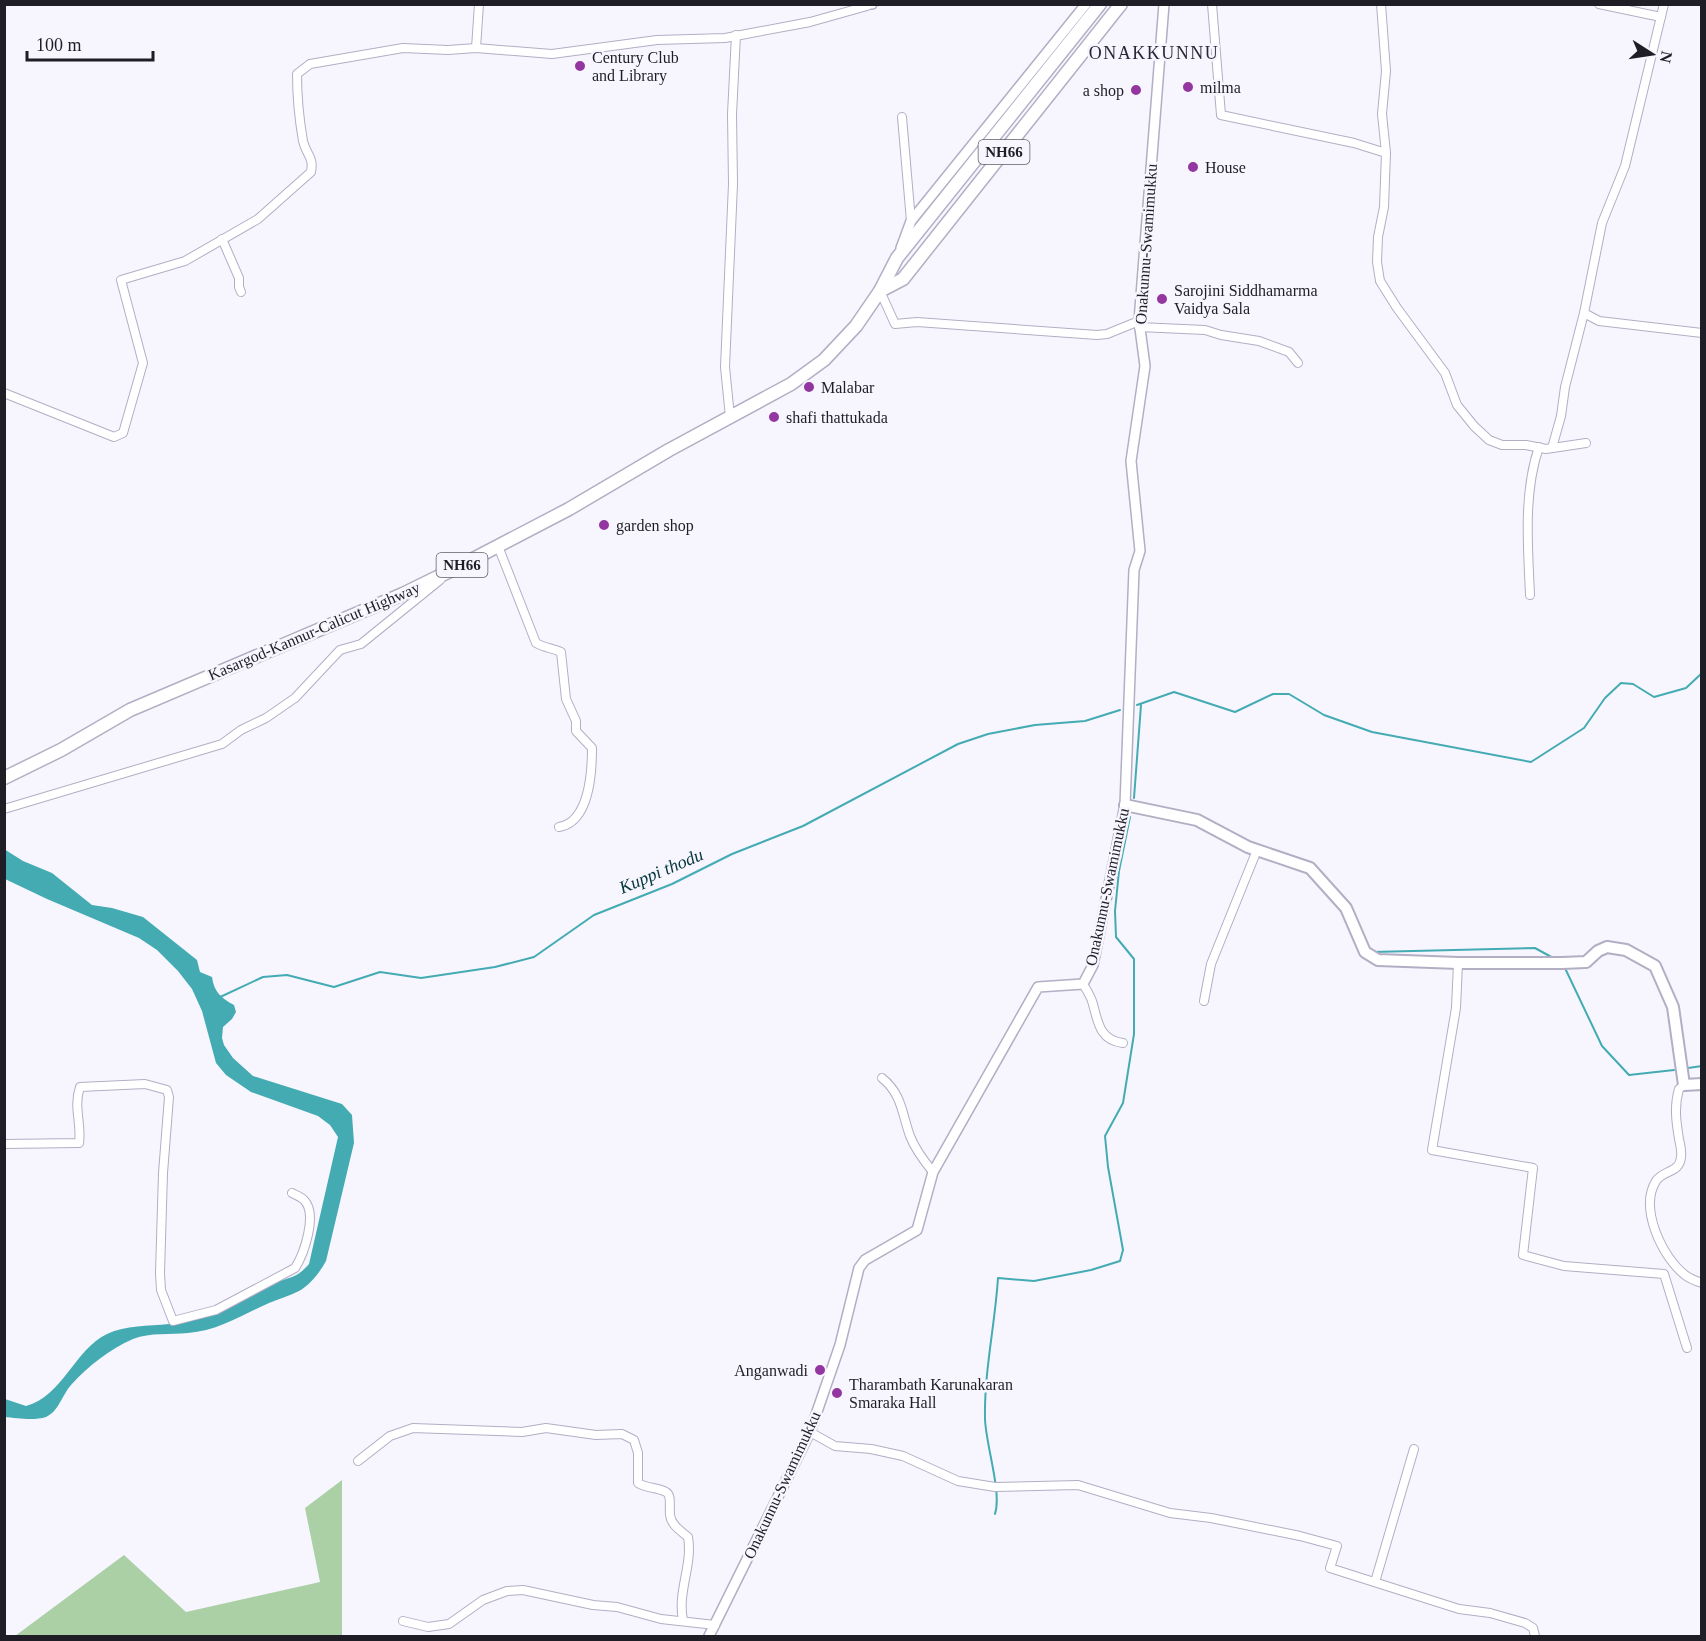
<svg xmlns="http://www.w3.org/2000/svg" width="1706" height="1641" viewBox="0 0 1706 1641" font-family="'Times New Roman',serif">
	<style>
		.green { fill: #acd0a6 }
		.water { fill: #44abb3 }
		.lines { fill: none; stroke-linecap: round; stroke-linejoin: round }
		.stream { stroke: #44abb3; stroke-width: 2 }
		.minor-casing { stroke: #b3aec4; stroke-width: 10 }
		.tertiary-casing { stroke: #b3aec4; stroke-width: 12 }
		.secondary-casing { stroke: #b3aec4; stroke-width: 14 }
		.trunk-casing { stroke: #b3aec4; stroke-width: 15 }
		.minor { stroke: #fff; stroke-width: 8 }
		.tertiary { stroke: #fff; stroke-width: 9 }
		.secondary { stroke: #fff; stroke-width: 10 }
		.trunk { stroke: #fff; stroke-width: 12 }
		.poi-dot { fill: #9336a0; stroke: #f7f6ff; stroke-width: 2 }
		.labels { text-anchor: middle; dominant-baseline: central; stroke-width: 5; stroke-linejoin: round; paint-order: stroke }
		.shield { fill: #f7f6ff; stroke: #605e66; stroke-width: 1.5 }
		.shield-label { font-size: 15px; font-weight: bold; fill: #1f1d25 }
		.poi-label { font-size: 16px; fill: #1f1d25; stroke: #f7f6ff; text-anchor: start }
		.street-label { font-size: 16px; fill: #1f1d25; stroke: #f7f6ff }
		.neighbourhood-label { font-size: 18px; letter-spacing: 1.5px; fill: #2b2738; stroke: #f7f6ff }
		.water-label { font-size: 18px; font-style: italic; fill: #04363a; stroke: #f7f6ff }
	</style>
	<rect width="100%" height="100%" fill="#f7f6ff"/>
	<!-- green -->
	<path class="green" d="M342 1480V1636H15L124 1555 186 1612 320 1582 305 1508Z"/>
	<!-- water -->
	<path class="water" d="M4 849 23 861 52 873 92 905 112 908 143 917 197 960 200 972 212 977C214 992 221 998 234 1005L236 1012 232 1019 223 1027 222 1038 224 1045 233 1058 253 1076 342 1104 352 1115 354 1143 326 1261C320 1272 310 1285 299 1291 289 1296 278 1299 269 1303 242 1315 218 1331 188 1333 170 1335 151 1332 133 1339 110 1349 88 1366 71 1385 62 1395 59 1411 46 1417 34 1421 16 1418 5 1417V1399L26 1406C63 1396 74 1350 107 1334 126 1325 148 1326 169 1324 211 1319 238 1300 275 1283 291 1276 296 1279 309 1264L338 1137 330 1125 318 1116 251 1092 226 1075 216 1063 202 1011 192 989 178 971 157 950 139 938 47 899 5 879Z"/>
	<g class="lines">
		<!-- stream -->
		<g class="stream">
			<path d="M1137 705 1174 692 1235 712 1273 694H1289L1324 715 1372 732 1531 762 1584 728 1605 698 1621 683 1633 684 1654 697 1686 688 1702 673"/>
			<path d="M1134 798 1141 705"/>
			<path d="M1372 952 1535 948 1555 959"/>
			<path d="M1564 966 1602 1046 1629 1075 1674 1070"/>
			<path d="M218 998 263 977 287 975 334 987 380 972 421 978 495 967 534 957 594 915 672 884 732 854 803 826 958 744 988 734 1035 725 1085 721 1120 710"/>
			<path d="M1688 1068 1702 1066"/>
			<path d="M995 1514C1002 1492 986 1446 985 1419 984 1372 995 1325 998 1278L1034 1281 1091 1270 1120 1261 1123 1250 1108 1167 1105 1136 1123 1103 1134 1034V959L1116 937 1115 911 1119 871 1130 817"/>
		</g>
		<!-- minor casing -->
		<g class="minor-casing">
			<g id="minor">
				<path d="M1212 4 1221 115 1354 143 1386 153"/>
				<path d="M1381 4 1386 71 1382 114 1386 153 1384 207 1378 237 1377 262 1380 281 1397 308 1445 373 1457 405 1474 426 1489 440 1502 445H1526L1546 449 1586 443"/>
				<path d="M1599 4 1661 17"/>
				<path d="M1664 4 1625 166 1602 223 1584 313 1599 321 1702 333"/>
				<path d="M476 48 479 4"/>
				<path d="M902 117 911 221"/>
				<path d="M222 239 239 278V287L241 292"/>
				<path d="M880 291 895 324 917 322 1097 335 1107 334 1139 321"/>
				<path d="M1139 327 1205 330 1221 335 1259 341 1289 352 1298 363"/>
				<path d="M4 393 114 437 123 433 143 363 121 280 185 261 258 219 311 172C314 156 306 155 303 141 299 118 297 97 297 74L310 64 403 48 448 50 476 48 552 54 657 40 725 38 810 22 867 6"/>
				<path d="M730 417 725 367 733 184 732 114 736 35"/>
				<path d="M1552 448 1561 416 1565 387 1584 313"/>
				<path d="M498 546 536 643C545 648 552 648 561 652L566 699 576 721V731L592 748C592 773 589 822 559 827"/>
				<path d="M1530 595C1528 547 1523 493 1539 447"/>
				<path d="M4 809 222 744 241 730 266 718 295 698 340 650 361 644 440 580"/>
				<path d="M1458 963 1456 1008 1432 1150 1533 1168 1523 1255 1564 1266 1664 1274 1687 1348"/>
				<path d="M1083 984C1086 989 1090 995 1092 1001 1098 1020 1098 1040 1123 1043"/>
				<path d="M1204 1001 1211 964 1257 850"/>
				<path d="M882 1078C902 1094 902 1114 910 1136 915 1149 924 1161 933 1172"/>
				<path d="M1684 1085 1679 1089C1674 1106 1676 1121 1679 1139 1680 1144 1682 1151 1681 1157 1680 1173 1663 1170 1656 1181 1639 1208 1662 1257 1685 1275 1690 1279 1696 1281 1702 1283"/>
				<path d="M4 1144 79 1143C82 1125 73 1107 80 1087L145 1084 167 1090 169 1097 163 1173 160 1273 161 1290 173 1321 216 1310 295 1268C304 1254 318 1214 304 1200 301 1197 296 1195 292 1193"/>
				<path d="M810 1432 835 1446 871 1449 903 1456 958 1481 995 1487 1078 1485 1170 1513 1211 1518 1300 1536 1337 1546 1330 1568 1459 1609 1490 1613 1525 1623 1533 1628 1535 1636"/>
				<path d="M358 1461 390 1436 413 1428 522 1432 546 1428 596 1435 622 1434 634 1440 638 1453V1483C648 1489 657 1487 666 1492 672 1495 669 1508 670 1515 671 1525 681 1531 688 1537 693 1565 677 1592 683 1620"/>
				<path d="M1375 1582 1414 1449"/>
				<path d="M403 1621 428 1627 449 1624 483 1600 507 1591 523 1590 593 1605 617 1607 661 1619 715 1625"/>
			</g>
		</g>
		<!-- tertiary casing -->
		<g class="tertiary-casing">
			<g id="tertiary">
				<path d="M866 4H872"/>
				<path d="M901 248 911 221 1086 4"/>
				<path d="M709 1636 810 1432 840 1345 859 1268 865 1260 917 1230 933 1172 1038 987 1083 984 1093 965 1125 805 1134 570 1140 551 1131 461 1145 366 1139 321 1164 4"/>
			</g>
		</g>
		<!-- secondary casing -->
		<g class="secondary-casing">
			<path id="secondary" d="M1125 805 1197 820 1248 847 1310 868 1346 908 1365 952 1378 960 1458 963H1562L1586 962 1598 951 1607 947 1626 950 1655 966 1673 1007 1684 1085 1702 1084"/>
		</g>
		<!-- trunk casing -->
		<g class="trunk-casing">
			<g id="trunk">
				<path d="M880 291 903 279 1121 4"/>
				<path d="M4 778 61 750 130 710 403 594 456 568 569 509 669 450 791 384 824 360 856 326 880 291 897 258 1100 4"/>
			</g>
		</g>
		<!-- minor -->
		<use href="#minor" class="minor"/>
		<!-- tertiary -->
		<use href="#tertiary" class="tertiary"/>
		<!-- secondary -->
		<use href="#secondary" class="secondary"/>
		<!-- trunk -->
		<use href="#trunk" class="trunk"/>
	</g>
	<!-- markers -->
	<g class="poi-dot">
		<circle cx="580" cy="66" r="6"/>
		<circle cx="1188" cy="87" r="6"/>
		<circle cx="1136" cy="90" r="6"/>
		<circle cx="1193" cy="167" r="6"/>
		<circle cx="1162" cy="299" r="6"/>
		<circle cx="809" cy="387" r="6"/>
		<circle cx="774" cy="417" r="6"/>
		<circle cx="604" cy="525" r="6"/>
		<circle cx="820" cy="1370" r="6"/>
		<circle cx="837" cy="1393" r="6"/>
	</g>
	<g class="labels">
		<!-- shield labels -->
		<g class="shield">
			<rect x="978.5" y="140" width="51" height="24" rx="4.5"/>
			<rect x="436.5" y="553" width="51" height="24" rx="4.5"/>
		</g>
		<g class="shield-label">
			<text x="1004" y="152">NH66</text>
			<text x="462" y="565">NH66</text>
		</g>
		<!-- poi labels -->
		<g class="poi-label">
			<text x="592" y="57">Century Club<tspan x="592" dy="18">and Library</tspan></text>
			<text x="1200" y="87">milma</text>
			<text x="1124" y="90" text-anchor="end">a shop</text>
			<text x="1205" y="167">House</text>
			<text x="1174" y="290">Sarojini Siddhamarma<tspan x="1174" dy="18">Vaidya Sala</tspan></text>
			<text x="821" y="387">Malabar</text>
			<text x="786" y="417">shafi thattukada</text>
			<text x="616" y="525">garden shop</text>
			<text x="808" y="1370" text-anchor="end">Anganwadi</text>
			<text x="849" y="1384">Tharambath Karunakaran<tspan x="849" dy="18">Smaraka Hall</tspan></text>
		</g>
		<!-- street labels -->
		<g class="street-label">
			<text transform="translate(1146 244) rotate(-86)">Onakunnu-Swamimukku</text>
			<text transform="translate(314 631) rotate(-23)">Kasargod-Kannur-Calicut Highway</text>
			<text transform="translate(1107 887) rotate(-78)">Onakunnu-Swamimukku</text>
			<text transform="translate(782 1485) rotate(-65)">Onakunnu-Swamimukku</text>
		</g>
		<!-- neighbourhood labels -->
		<g class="neighbourhood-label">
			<text x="1154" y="53">ONAKKUNNU</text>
		</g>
		<!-- water labels -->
		<g class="water-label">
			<text transform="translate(661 871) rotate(-23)">Kuppi thodu</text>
		</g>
	</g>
	<!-- border -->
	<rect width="1706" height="1641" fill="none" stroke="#1f1d25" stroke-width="12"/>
	<!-- north arrow -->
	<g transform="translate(1652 54) rotate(102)" stroke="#f7f6ff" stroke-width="4.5" paint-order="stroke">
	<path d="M0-4.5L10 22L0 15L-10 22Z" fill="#1f1d25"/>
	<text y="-9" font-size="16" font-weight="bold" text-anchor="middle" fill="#1f1d25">N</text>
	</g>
	<!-- scale -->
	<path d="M27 51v9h126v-9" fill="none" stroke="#1f1d25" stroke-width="3"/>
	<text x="36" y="51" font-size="18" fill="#1f1d25" stroke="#f7f6ff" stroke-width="4.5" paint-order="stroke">100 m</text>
</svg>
